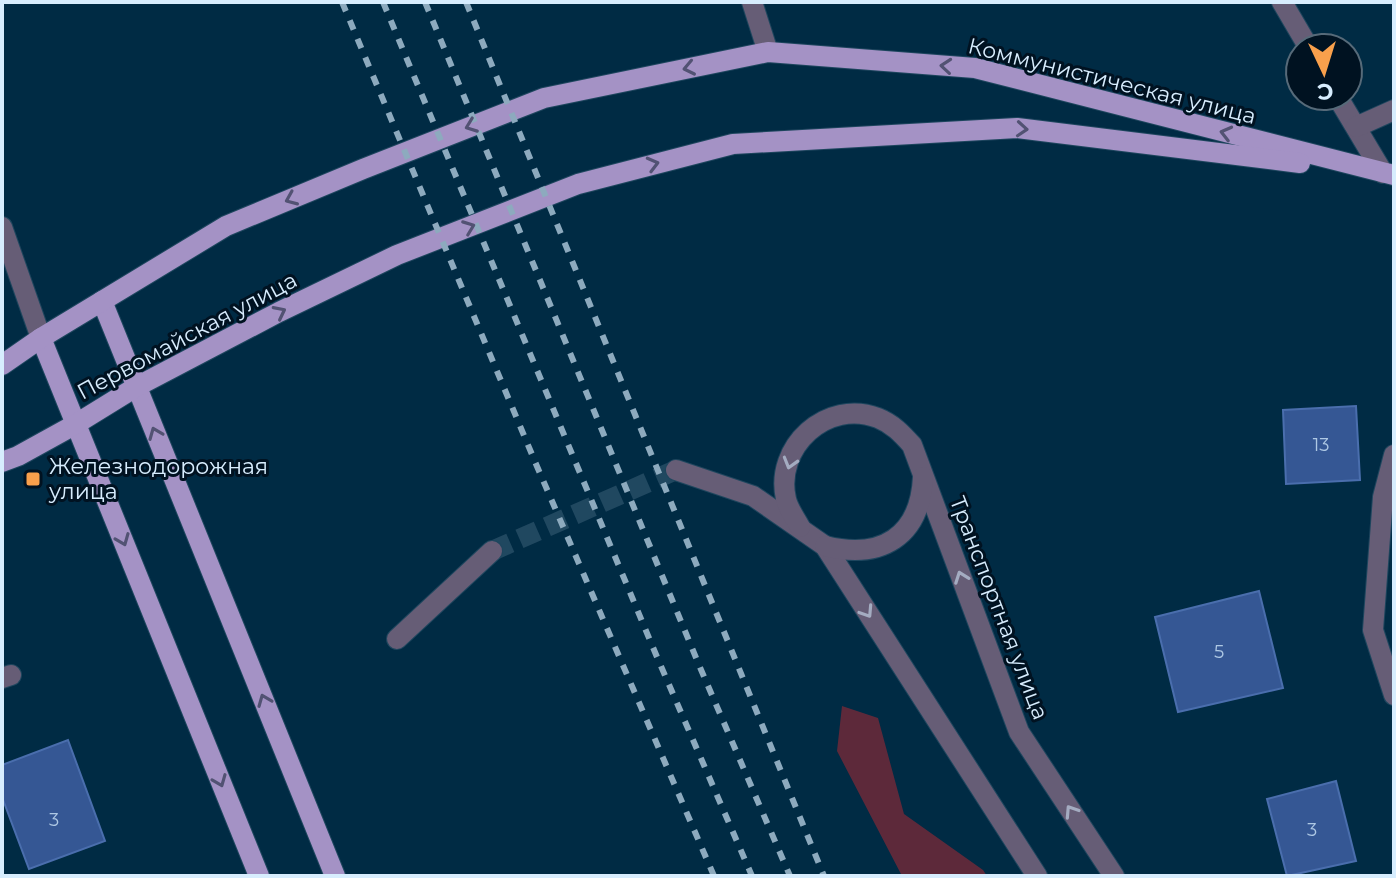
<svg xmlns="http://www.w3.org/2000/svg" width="1396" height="878" viewBox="0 0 1396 878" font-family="Montserrat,sans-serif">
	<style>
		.green { fill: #5d293a }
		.building { fill: #355794; stroke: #4a6ead; stroke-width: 2 }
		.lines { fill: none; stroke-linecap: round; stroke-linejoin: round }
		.minor-tunnel { stroke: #204860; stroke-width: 20; stroke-dasharray: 20 10; stroke-linecap: butt }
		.minor-casing { stroke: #1e465e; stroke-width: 22 }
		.major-casing { stroke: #1e465e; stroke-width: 22 }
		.minor { stroke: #665d76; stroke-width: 20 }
		.major { stroke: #a492c5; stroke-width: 20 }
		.rail { stroke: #8daabe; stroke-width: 6; stroke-dasharray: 10 10; stroke-linecap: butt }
		.oneway { stroke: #525273 }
		.oneway2 { stroke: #a4acc1 }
		.poi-dot { fill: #f9a04c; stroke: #001221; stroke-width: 3 }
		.labels { text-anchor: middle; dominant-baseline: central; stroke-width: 6; stroke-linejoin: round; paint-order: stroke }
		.number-label { font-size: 18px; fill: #aec8e4 }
		.street-label { font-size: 22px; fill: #d7edfe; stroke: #001221 }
		.poi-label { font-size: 22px; fill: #d7edfe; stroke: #001221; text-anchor: start }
	</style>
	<rect width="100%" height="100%" fill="#002b44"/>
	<!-- green -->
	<path class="green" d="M842 706 878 718 904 814 983 870 987 876H902L837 751Z"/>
	<!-- building -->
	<g class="building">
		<path d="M1356 406 1360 480 1286 484 1283 410Z"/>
		<path d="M1259 591 1283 688 1178 712 1155 617Z"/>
		<path d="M68 740 105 841 29 869 2 797V765Z"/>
		<path d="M1336 781 1356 861 1287 876 1267 799Z"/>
	</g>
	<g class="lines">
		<!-- minor-tunnel -->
		<path class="minor-tunnel" d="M492 551 676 470"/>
		<!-- minor casing -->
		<g class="minor-casing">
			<g id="minor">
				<path d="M752 2 768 52"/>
				<path d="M1282 2 1309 48"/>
				<path d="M1337 96 1383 173"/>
				<path d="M1356 127 1394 110"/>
				<path d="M2 227 41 338"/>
				<path d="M1394 455 1383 497 1373 630 1394 695"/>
				<path d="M676 470 753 496 825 546 1037 876"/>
				<path d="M800 527C796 519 788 509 786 499 774 447 827 398 878 418 893 424 902 434 912 445L1019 732 1114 876"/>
				<path d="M825 546C881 560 920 537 923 477"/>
				<path d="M397 639 492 551"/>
				<path d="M2 678 11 675"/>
			</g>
		</g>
		<!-- major casing -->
		<g class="major-casing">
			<g id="major">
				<path d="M102 301 335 876"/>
				<path d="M41 338 259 876"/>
				<path d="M2 365 41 338 226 226 363 169 544 98 768 52 975 68 1394 175"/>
				<path d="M2 462 18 456 76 424 136 387 279 312 397 255 578 184 733 144 1017 128 1300 163"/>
			</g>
		</g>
		<!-- minor -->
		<use href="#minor" class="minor"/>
		<!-- major -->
		<use href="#major" class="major"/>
		<!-- rail -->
		<g class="rail">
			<path d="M342 2 536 464 714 876"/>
			<path d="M383 2 657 657 752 876"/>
			<path d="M425 2 699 665 790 876"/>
			<path d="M466 2 824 876"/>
		</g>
	</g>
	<!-- one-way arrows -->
	<defs><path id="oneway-chevron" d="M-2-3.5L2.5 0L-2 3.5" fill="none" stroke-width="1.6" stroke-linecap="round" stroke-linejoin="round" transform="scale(2)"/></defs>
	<g class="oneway">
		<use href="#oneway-chevron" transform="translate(946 66) rotate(-175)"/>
		<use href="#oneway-chevron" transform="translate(689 68) rotate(168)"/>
		<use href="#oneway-chevron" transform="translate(471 126) rotate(159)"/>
		<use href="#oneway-chevron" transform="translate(1022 129) rotate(4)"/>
		<use href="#oneway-chevron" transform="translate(1226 133) rotate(-166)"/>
		<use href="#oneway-chevron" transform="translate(653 164) rotate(-15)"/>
		<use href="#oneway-chevron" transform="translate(291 199) rotate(157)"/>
		<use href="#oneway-chevron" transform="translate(469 227) rotate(-21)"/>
		<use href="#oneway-chevron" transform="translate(280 312) rotate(-27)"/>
		<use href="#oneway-chevron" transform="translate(155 433) rotate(-112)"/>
		<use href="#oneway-chevron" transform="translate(123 540) rotate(68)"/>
		<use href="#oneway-chevron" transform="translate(264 700) rotate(-112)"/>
		<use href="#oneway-chevron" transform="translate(220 781) rotate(68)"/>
	</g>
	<g class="oneway2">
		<use href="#oneway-chevron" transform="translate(790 463) rotate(106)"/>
		<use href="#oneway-chevron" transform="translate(961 577) rotate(-110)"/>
		<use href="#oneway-chevron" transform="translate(867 612) rotate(57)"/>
		<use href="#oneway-chevron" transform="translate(1071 811) rotate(-123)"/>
	</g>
	<!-- markers -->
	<rect class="poi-dot" x="25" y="471" width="16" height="16" rx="4"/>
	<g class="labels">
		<!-- number labels -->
		<g class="number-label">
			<text x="1321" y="445">13</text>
			<text x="1219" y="652">5</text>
			<text x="54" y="820">3</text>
			<text x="1312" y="830">3</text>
		</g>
		<!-- street labels -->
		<g class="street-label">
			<text transform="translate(1112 81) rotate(14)">Коммунистическая улица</text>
			<text transform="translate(187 336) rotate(-28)">Первомайская улица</text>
			<text transform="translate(999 608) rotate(69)">Транспортная улица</text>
		</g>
		<!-- poi labels -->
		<g class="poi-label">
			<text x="49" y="466">Железнодорожная<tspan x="49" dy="25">улица</tspan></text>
		</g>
	</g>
	<!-- border -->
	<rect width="1396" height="878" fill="none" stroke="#d7edfe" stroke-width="8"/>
	<!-- north arrow -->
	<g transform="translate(1324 72) rotate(176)"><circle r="38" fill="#001221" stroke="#566a79" stroke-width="2"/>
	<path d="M0-6L14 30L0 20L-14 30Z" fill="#f9a04c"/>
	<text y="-12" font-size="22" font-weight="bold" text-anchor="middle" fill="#d7edfe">С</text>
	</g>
</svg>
